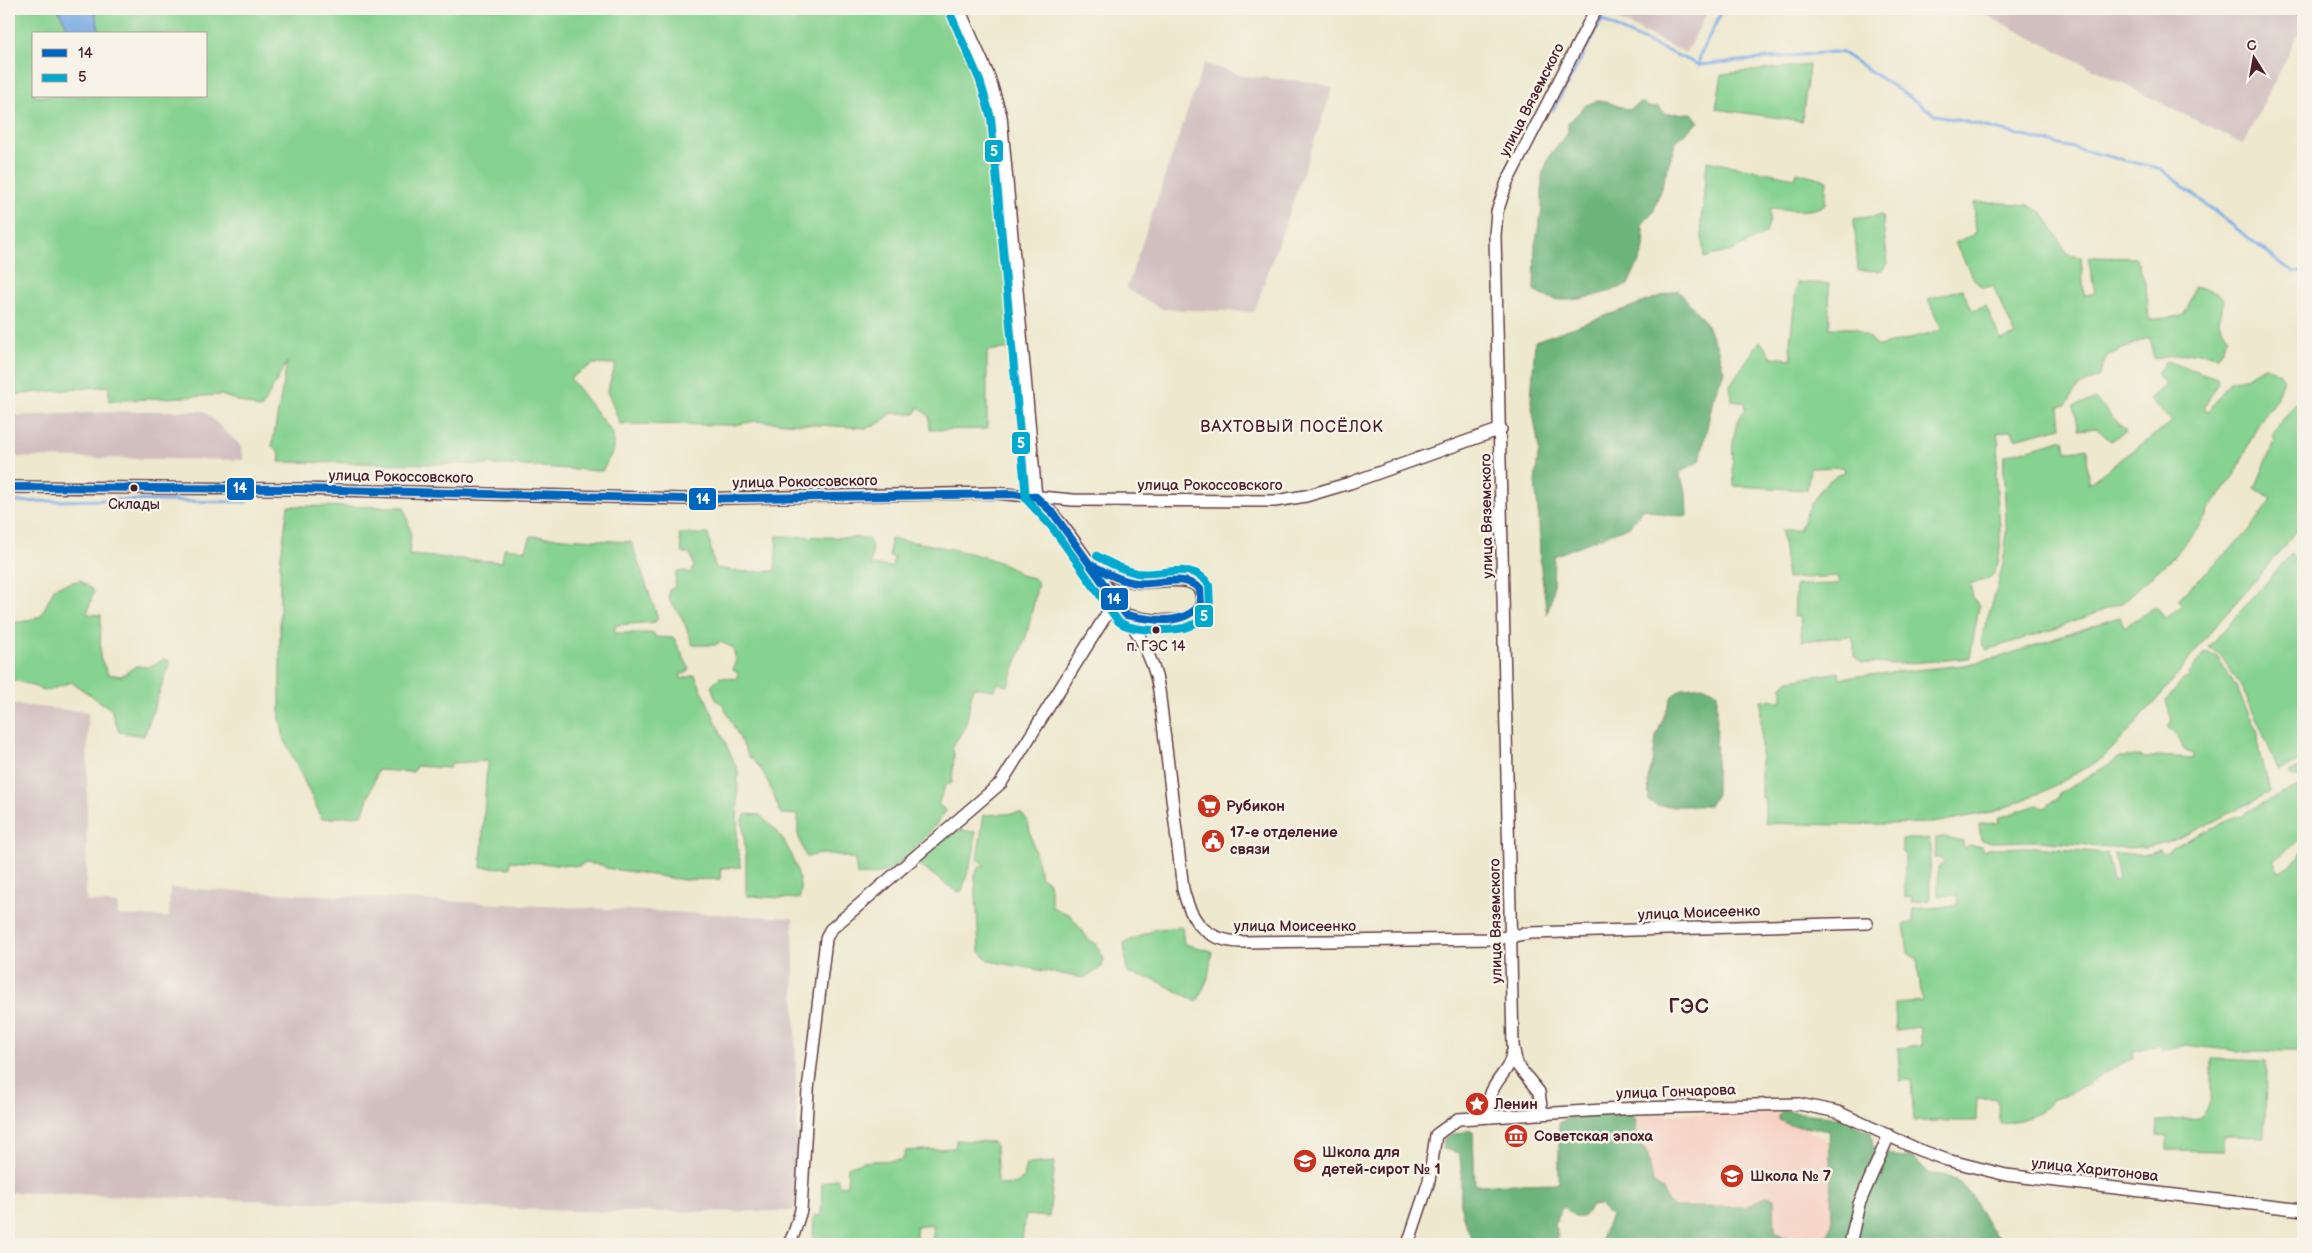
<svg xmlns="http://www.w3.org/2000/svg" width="2312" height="1253" viewBox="0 0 2312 1253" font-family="'Balsamiq Sans',sans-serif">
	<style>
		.built { fill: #f6d2c5 }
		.industrial { fill: #d1bfbf }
		.green { fill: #86d290; stroke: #68785e }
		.forest { fill: #6cb47a; stroke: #5b6a52 }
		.water { fill: #79aae4; stroke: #626488 }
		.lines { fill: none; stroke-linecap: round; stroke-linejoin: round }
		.stream { stroke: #79aae4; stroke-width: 3 }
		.minor-casing { stroke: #633d43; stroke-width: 14 }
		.minor { stroke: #fff; stroke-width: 11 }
		.bus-1-casing { stroke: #f7f3e8; stroke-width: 11 }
		.bus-2-casing { stroke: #f7f3e8; stroke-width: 11 }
		.bus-1 { stroke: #0065bd; stroke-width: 8 }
		.bus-2 { stroke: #00a9ce; stroke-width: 8 }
		.bus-dot { fill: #4a1f2b; stroke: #f7f3e8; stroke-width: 2 }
		.labels { text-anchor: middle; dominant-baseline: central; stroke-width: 5; stroke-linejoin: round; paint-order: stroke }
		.bus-label { font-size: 14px; fill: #4a1f2b; stroke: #f7f3e8 }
		.street-label { font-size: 15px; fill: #4a1f2b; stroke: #f7f3e8 }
		.poi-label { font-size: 15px; font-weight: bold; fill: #4a1f2b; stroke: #f7f3e8; text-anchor: start }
		.neighbourhood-label { font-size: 16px; letter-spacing: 1px; fill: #4a1f2b; stroke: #f7f3e8 }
		.district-label { font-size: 20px; font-weight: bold; letter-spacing: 1px; fill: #4a1f2b; stroke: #f7f3e8 }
		.line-badge { stroke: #f7f3e8; stroke-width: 2 }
		.badge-label { font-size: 14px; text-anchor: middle; font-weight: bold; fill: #fff }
	</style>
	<rect width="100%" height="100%" fill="#f7f3e8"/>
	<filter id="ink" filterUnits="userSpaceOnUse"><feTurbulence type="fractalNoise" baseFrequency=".02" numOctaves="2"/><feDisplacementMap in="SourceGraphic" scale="10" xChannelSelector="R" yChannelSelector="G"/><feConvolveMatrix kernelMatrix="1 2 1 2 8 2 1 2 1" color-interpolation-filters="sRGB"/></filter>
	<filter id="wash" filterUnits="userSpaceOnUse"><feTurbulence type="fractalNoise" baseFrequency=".0096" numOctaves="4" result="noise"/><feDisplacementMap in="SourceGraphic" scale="20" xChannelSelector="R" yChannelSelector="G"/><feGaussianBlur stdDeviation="1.12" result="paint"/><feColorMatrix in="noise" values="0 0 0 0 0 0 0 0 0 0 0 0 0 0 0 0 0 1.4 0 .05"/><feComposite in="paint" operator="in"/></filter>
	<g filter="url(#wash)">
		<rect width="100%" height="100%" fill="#eee8ce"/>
		<!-- built -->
		<path class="built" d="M1775 1111 1836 1146 1839 1242 1826 1244 1627 1212 1624 1116Z"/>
		<!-- industrial -->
		<g class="industrial">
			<path d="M1596 9H1709L1686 53Z"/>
			<path d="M1974 9H2303V25L2243 144Z"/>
			<path d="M1204 63 1244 76 1314 82 1333 88 1254 312 1162 309 1128 290 1127 287Z"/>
			<path d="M144 411H204L241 446 244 460 9 457V416Z"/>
			<path d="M9 704 88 712 86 901 118 904V915L169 917 170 888 793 918 798 1170 794 1211 608 1212 9 1192Z"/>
		</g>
		<!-- green -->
		<g class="green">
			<path d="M9 9H58L71 34H34V96H206V34H100L94 9H947L978 79 989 118 1013 348 987 351V429L930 430 929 416 918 407 915 414 892 413 880 423 867 428 755 421 734 425 620 424 607 391 616 364H593L570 378 613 434V451L602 471 508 465 279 462 280 453 272 446 287 362 261 409 221 395 109 401V386L9 395Z"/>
			<path d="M1809 65 1802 121 1716 109 1722 74Z"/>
			<path d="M1707 161 1795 178 1797 172 1827 180 1825 204C1810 215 1788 209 1770 208V219L1766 233 1734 250 1704 258 1701 223Z"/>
			<path d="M1992 202 2029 205 2043 213 2068 255 2081 257 2084 295 2095 293 2088 257 2136 258 2146 285 2149 320 2182 316 2188 308 2194 287 2218 293 2224 300 2218 321 2228 337 2218 356 2197 352 2154 359 2149 337 2107 356 2098 377 2078 387 2066 405 2059 407 2061 427 2015 439 2012 430 1997 433C2001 447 1996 462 1996 476 1996 502 2007 551 1994 573 1989 581 1978 581 1970 584L1973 597 1979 606 1970 658 1898 664 1862 663 1854 656V642L1850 636 1802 641 1800 616 1794 617 1796 585 1839 584 1837 576 1787 579 1782 530H1799C1809 508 1820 480 1845 472L1844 467 1810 468 1807 490 1734 486C1733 461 1728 430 1745 410L1744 402 1732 400 1730 385 1760 341 1772 357 1791 359 1790 342 1797 282 1829 284 1830 328H1856L1879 346 1942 330 1928 299 1962 289 1973 311 1986 306 2001 340 2016 335 1993 286 1983 288 1975 281 1955 243 1976 233 1974 203Z"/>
			<path d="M1882 215 1888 264 1880 271 1858 270 1854 219Z"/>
			<path d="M2166 361 2217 378 2218 382 2204 408 2209 411 2230 381 2248 377 2266 366 2280 374 2283 379 2276 399 2256 428 2235 475 2208 510 2207 517 2173 557 2122 603 2057 628 1987 650 1983 646 1982 636C1990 608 2002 579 2005 550 2009 519 2002 487 2004 456L2064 439 2066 452 2087 448 2088 484 2172 422 2149 399 2166 384 2156 374Z"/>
			<path d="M2303 393V524L2209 634 2166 689 2119 742 2103 758 2047 790 1996 811 1934 823 1833 825 1765 823V799L1761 798V700L1782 701V686L1790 680 1839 672 1840 678 1964 665 2003 656 2119 617 2125 627 2156 606 2165 618 2183 605 2178 599 2248 532 2272 499 2255 488 2275 441 2273 434Z"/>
			<path d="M2095 399 2126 431 2111 441 2096 428 2079 430 2074 406Z"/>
			<path d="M288 506 404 507 411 533 409 555 502 562 504 548 526 550 531 536 631 542 658 618 655 622 616 625 614 633H654L655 637 674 638 689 668 688 672 680 675 682 679 695 675 738 771 737 845 741 867 721 868 720 879 684 880 606 868 602 865 584 863 579 866 511 861 510 868 481 867 487 761 451 763 450 768 416 766 413 772 378 770 362 815 322 819 284 738 280 719V563Z"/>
			<path d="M679 534H708L715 568 743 572 775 571 777 536 867 538C875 548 872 554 870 565L892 567 894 557 889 556 891 539C914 541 1010 557 1020 575L1034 578 1038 583 1027 634 1008 686 998 683 994 690 973 687 966 725 952 748 954 754 952 783 946 784 938 804 946 811C936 826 902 866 884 872 875 875 866 876 857 875L855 860C836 853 825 852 806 857L798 835V815L781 814C773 796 766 768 749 757L722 703 717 701 711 686 720 677 736 679 738 673 733 670 736 659 732 647 720 642 715 645H693C689 636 686 626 682 618 676 606 667 605 669 590L675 587 676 572 686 571 690 573 694 567 691 554 682 553Z"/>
			<path d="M2303 541V562L2295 551Z"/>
			<path d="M2291 554 2303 568V760L2279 771C2262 733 2247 690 2221 656 2218 652 2212 651 2209 647Z"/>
			<path d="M80 580 94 591 87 614 101 615 100 657 108 674 121 676 136 666 149 667 164 659 170 662 144 736 119 732 111 709 71 682 47 691 9 678V622H22L41 616 55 587Z"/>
			<path d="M2204 653 2217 656 2235 685 2258 733 2259 752 2270 792 2197 830 2168 842 2145 847 2126 848 2039 841 1992 842 1981 840 1979 824 1999 823 1998 818 2034 806 2038 805 2043 808 2049 806V803L2059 797V794L2121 757 2140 756 2147 758 2157 756 2193 758V754L2184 750 2177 735 2167 727 2172 720 2166 701 2184 679 2189 678V673Z"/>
			<path d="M2303 766V779L2291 776V772Z"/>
			<path d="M2300 785 2303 786V838L2273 861 2279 872 2299 858 2303 850V1051H2238L2185 1045 2163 1051 2159 1045 2133 1051V1059C2103 1069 2082 1094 2052 1099 2042 1117 2018 1121 2000 1123L1999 1104 1995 1098H1977L1976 1121H1914L1911 1080 1900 1081 1898 1048 1922 1046 1920 1027 1896 1030 1895 1003 1922 1001 1917 959 1908 953 1904 924 1913 922V909L1953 906 1958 903 1957 895 1938 896V867L1945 863 1940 858H1935L1936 838 1944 837 1963 841 1964 848H1967L1968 845 1981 846 1983 851 1990 848 2034 847 2107 853 2113 881H2119L2114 854H2142L2160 850 2162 853 2169 852 2171 847C2189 841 2230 816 2243 816L2246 812Z"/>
			<path d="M1020 813 1027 819 1041 877 1049 882 1052 907 1070 915 1089 940 1098 946 1104 959 1102 967 1084 978 989 961 979 951 975 875 978 868 985 865 977 859 984 815Z"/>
			<path d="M747 814 760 815C766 822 775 828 780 835 790 848 805 884 799 899L748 896 746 893V858L742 818Z"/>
			<path d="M960 830 975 832 974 851 962 891 957 892 915 862 934 845Z"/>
			<path d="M1902 839H1930V900L1912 902 1911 896 1905 897V853L1902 852Z"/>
			<path d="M1182 927 1184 944 1212 951 1208 978 1197 1002 1156 980 1127 973 1124 943 1156 929Z"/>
			<path d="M2212 1059 2266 1061 2265 1137 2223 1136V1151L2167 1150V1137L2157 1136 2158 1121 2199 1118C2216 1109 2211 1076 2212 1059Z"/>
			<path d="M956 1140 992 1142 996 1146 998 1185 1017 1184 1023 1178 1026 1164 1055 1162 1049 1217 1026 1215 1021 1244 933 1243 932 1224 916 1226V1239L920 1240V1244H813L814 1215 821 1216 822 1183 837 1178 840 1186 847 1185 848 1167C866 1158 883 1162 902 1160L906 1151 955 1148Z"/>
		</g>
		<!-- forest -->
		<g class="forest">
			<path d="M1596 101H1605L1629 110 1642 102 1648 107H1659L1666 114 1692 113 1699 122 1676 141 1654 210 1642 225C1650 253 1637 261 1628 285 1600 294 1561 311 1534 290L1535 245 1542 210V175L1550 155 1568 132V123L1586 105Z"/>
			<path d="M1678 290 1705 322 1717 347 1724 372 1713 399 1700 461 1679 473 1686 492 1687 516 1665 515 1643 508 1630 526 1554 556 1553 593 1547 614 1540 561 1539 520 1535 483 1539 448 1531 401 1535 341Z"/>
			<path d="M1702 686 1717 692 1716 794 1709 806H1657L1649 802 1648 778 1653 762 1656 737 1672 696 1683 688Z"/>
			<path d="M1782 1111 1838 1117 1871 1133 1873 1147 1901 1158 1913 1157 1930 1174C1984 1173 1976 1237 2012 1244H1599L1611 1216 1600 1205 1591 1206 1583 1217H1574L1563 1206 1554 1225 1558 1236 1554 1244H1475C1469 1232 1461 1218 1461 1204 1460 1186 1463 1171 1459 1153L1443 1149 1444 1140 1451 1135 1470 1130 1473 1132 1475 1185 1559 1183V1123L1567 1118 1631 1113 1636 1120 1635 1141 1647 1151 1653 1183 1664 1191 1667 1202 1674 1207H1745L1766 1196 1774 1198 1775 1232 1797 1243H1819L1829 1233 1832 1223 1829 1131 1791 1125 1778 1120V1115Z"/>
		</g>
		<!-- water -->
		<path class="water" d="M58 9H94L100 34H71Z"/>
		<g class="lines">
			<!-- stream -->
			<g class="stream">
				<path d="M1596 16 1620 30 1699 65 1832 52 1843 53 1936 115 2161 169 2284 266 2295 272H2303"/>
				<path d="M1699 65 1700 55 1723 9"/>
				<path d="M1553 110 1608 9"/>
				<path d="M9 502 102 500 247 502"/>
			</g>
		</g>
	</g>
	<g filter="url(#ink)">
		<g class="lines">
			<!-- minor casing -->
			<g class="minor-casing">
				<g id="minor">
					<path d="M959 9 989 77 1001 116 1036 497"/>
					<path d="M9 487 299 489 683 499 995 493 1073 500 1275 501 1306 496 1350 483 1501 429"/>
					<path d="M1036 497C1060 518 1077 546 1096 572 1121 609 1152 645 1159 690L1183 889C1191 922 1206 941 1242 942L1495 939 1530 933 1867 923"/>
					<path d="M1093 566C1106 573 1120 580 1136 582 1153 585 1196 571 1201 594 1203 600 1201 607 1196 611 1181 627 1144 619 1126 615"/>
					<path d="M1542 1114 1539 1092 1517 1065 1513 1046 1495 235 1497 212 1507 182 1596 9"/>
					<path d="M1490 1117C1489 1108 1488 1098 1493 1089 1500 1075 1510 1069 1512 1053"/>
					<path d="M789 1244 794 1233 801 1210 808 1090 826 939 830 930 1001 783 1115 601"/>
					<path d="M1408 1244 1429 1181 1436 1135 1458 1119 1637 1108 1799 1104 1838 1112 1917 1149 1947 1160 2006 1175 2303 1210"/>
					<path d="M1850 1244 1859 1204 1889 1135"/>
				</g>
			</g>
			<!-- minor -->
			<use href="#minor" class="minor"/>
			<!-- bus-1 casing -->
			<g class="bus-1-casing">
				<path id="bus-1" d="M9 487 299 489 683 499 1012 494 1036 497 1053 513 1126 615C1152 620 1182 627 1201 604L1200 589C1181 572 1159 586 1137 583 1120 581 1105 572 1090 564"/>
			</g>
			<!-- bus-2 casing -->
			<g class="bus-2-casing">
				<g id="bus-2">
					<path d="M950 13 980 81 991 118 1026 499 1051 526 1082 569"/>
					<path d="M1082 570 1118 621C1130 632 1175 632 1190 626 1199 622 1205 616 1210 608L1209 585C1193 559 1161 577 1137 573 1123 570 1109 563 1097 556"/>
				</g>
			</g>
			<!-- bus-1 -->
			<use href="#bus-1" class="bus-1"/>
			<!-- bus-2 -->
			<use href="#bus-2" class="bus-2"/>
		</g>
	</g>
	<!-- icons -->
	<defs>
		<g id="supermarket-disc" transform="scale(1.25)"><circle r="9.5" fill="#c8321e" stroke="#f7f3e8"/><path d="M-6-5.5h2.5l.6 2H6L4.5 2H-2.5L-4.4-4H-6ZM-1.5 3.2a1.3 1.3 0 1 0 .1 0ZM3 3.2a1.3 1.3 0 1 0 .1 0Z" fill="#fff"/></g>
		<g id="civic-disc" transform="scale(1.25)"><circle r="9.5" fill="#c8321e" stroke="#f7f3e8"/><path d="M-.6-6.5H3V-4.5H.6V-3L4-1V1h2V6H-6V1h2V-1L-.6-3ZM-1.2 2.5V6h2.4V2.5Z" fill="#fff"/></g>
		<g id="sight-disc" transform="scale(1.25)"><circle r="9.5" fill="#c8321e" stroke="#f7f3e8"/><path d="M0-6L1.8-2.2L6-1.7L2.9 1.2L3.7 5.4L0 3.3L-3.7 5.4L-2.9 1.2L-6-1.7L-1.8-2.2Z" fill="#fff"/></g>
		<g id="museum-disc" transform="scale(1.25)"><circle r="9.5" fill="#c8321e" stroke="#f7f3e8"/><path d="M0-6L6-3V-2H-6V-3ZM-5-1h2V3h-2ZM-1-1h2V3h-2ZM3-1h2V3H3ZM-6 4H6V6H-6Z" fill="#fff"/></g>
		<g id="school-disc" transform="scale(1.25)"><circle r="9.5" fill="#c8321e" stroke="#f7f3e8"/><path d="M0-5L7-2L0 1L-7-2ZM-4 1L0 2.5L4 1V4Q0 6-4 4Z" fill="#fff"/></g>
	</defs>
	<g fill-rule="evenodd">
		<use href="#supermarket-disc" x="1209" y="806"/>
		<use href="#civic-disc" x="1213" y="841"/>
		<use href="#sight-disc" x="1477" y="1104"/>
		<use href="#museum-disc" x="1516" y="1136"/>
		<use href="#school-disc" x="1305" y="1161"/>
		<use href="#school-disc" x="1732" y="1176"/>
	</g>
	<!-- markers -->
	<g class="bus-dot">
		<circle cx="134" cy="488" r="4.5"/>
		<circle cx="1156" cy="630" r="4.5"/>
	</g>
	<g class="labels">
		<!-- bus labels -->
		<g class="bus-label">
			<text x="134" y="504">Склады</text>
			<text x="1156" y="646">п. ГЭС 14</text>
		</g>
		<!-- street labels -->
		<g class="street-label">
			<text transform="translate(1532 100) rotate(-63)">улица Вяземского</text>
			<text transform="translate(401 477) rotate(1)">улица Рокоссовского</text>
			<text transform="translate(805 482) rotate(-1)">улица Рокоссовского</text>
			<text x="1210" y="485">улица Рокоссовского</text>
			<text transform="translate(1487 516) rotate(-91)">улица Вяземского</text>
			<text transform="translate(1699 913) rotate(-2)">улица Моисеенко</text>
			<text transform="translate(1496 921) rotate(-91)">улица Вяземского</text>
			<text x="1295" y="926">улица Моисеенко</text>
			<text transform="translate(1676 1092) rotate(-2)">улица Гончарова</text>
			<text transform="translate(2095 1170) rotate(6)">улица Харитонова</text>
		</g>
		<!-- poi labels -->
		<g class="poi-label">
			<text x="1226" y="806">Рубикон</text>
			<text x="1230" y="832">17-е отделение<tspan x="1230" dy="17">связи</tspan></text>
			<text x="1494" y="1104">Ленин</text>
			<text x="1534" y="1136">Советская эпоха</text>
			<text x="1322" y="1152">Школа для<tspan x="1322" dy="17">детей-сирот № 1</tspan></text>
			<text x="1750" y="1176">Школа № 7</text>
		</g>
		<!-- neighbourhood labels -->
		<g class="neighbourhood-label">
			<text x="1292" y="427">ВАХТОВЫЙ ПОСЁЛОК</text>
		</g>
		<!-- district labels -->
		<g class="district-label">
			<text x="1689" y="1007">ГЭС</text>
		</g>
	</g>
	<g class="line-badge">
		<rect x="984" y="139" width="20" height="24" rx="5" fill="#00a9ce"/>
		<rect x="1011" y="431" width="20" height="24" rx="5" fill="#00a9ce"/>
		<rect x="226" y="477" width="29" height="24" rx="5" fill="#0065bd"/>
		<rect x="688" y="487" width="29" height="24" rx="5" fill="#0065bd"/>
		<rect x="1100" y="587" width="29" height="24" rx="5" fill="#0065bd"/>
		<rect x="1194" y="604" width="20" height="24" rx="5" fill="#00a9ce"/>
	</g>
	<g class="badge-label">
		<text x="994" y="156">5</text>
		<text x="1021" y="448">5</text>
		<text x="240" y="493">14</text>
		<text x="703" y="504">14</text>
		<text x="1114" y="604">14</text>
		<text x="1204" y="621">5</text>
	</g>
	<!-- margin -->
	<rect width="2312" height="1253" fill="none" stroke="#f7f3e8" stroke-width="30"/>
	<!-- legend -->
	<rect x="32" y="32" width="175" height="65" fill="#f7f3e8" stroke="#b29e9c"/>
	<rect x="42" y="49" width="25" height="8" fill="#0065bd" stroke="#b29e9c"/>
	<text x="78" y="58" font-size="15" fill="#4a1f2b">14</text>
	<rect x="42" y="74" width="25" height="8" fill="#00a9ce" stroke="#b29e9c"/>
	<text x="78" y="82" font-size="15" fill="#4a1f2b">5</text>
	<!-- north arrow -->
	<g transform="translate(2254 58) rotate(349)" stroke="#f7f3e8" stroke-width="4" paint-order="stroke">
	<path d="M0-4L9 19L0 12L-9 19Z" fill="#4a1f2b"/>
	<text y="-8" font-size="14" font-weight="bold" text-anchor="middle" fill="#4a1f2b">С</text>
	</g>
</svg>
